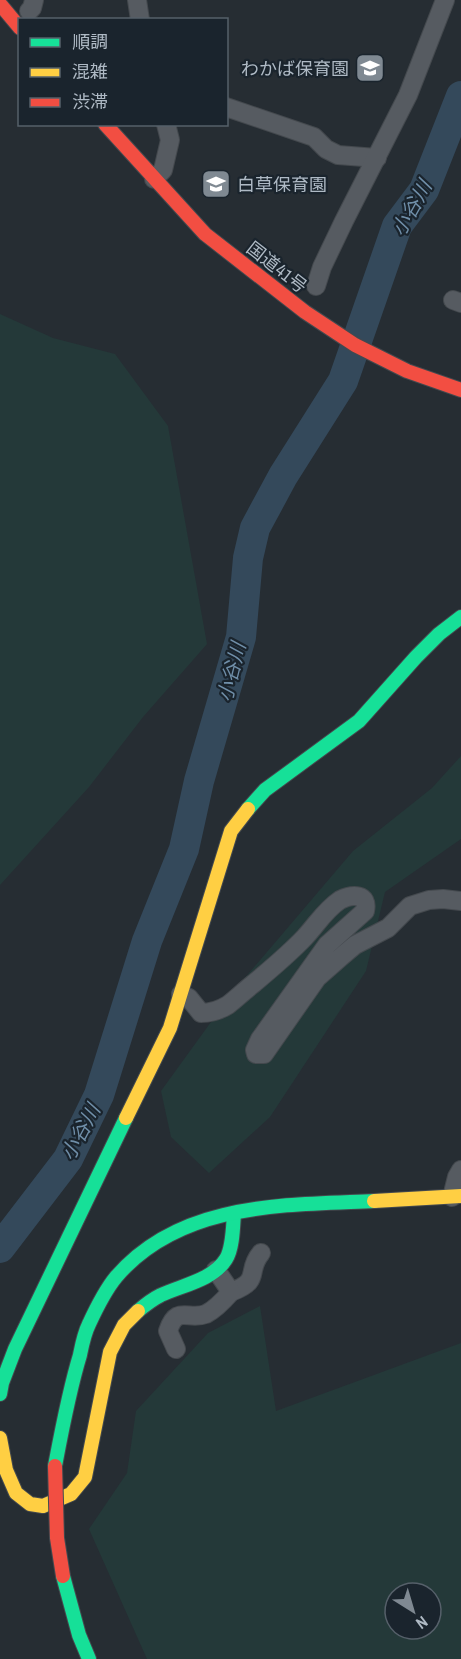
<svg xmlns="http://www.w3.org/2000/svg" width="461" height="1659" viewBox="0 0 461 1659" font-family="'Archivo Narrow','Noto Sans JP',sans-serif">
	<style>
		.green { fill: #243939; fill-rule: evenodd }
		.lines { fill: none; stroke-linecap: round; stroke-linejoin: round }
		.river { stroke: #34495b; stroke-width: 30 }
		.street-casing { stroke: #44494e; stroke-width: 20 }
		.fast-casing { stroke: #44494e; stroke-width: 16 }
		.slow-casing { stroke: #44494e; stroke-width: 16 }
		.jam-casing { stroke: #44494e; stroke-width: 16 }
		.street { stroke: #565b61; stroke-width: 18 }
		.fast { stroke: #16e098; stroke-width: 14 }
		.slow { stroke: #ffcf43; stroke-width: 14 }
		.jam { stroke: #f24e42; stroke-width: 14 }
		.jam-bridge-casing { stroke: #44494e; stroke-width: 16; stroke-linecap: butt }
		.jam-bridge { stroke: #f24e42; stroke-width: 14 }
		.labels { text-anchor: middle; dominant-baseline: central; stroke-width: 4.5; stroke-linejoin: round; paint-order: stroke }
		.poi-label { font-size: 18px; fill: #afbac5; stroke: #1a242d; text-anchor: end }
		.street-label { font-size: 18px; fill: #afbac5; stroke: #1a242d }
		.water-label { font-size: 20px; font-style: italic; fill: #708fa9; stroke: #1a242d }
	</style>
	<rect width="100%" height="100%" fill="#262d33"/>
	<!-- green -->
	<g class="green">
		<path d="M0 314 53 338 115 354 168 426 207 644 143 717 89 787 0 885Z"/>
		<path d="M461 756V839L385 892 366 971 270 1117 209 1173 171 1137 161 1091 232 993 353 851 432 788Z"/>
		<path d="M260 1306 276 1411 461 1343V1659H147L89 1529 127 1473 136 1411 208 1333ZM395 1593H431V1629H395Z"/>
	</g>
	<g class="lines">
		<!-- river -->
		<path class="river" d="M0 1248 68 1159 99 1095 147 941 184 849 199 781 241 637 248 558 255 528 283 476 343 381 397 226 424 190 461 96"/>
		<!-- street casing -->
		<g class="street-casing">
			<g id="street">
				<path d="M137 0 140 20"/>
				<path d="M29 11 32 8 34 0"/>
				<path d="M226 107 314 137 326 149 338 155 377 158"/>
				<path d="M154 179 163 170 170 140 166 124"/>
				<path d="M316 286 322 267 344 221 408 95 445 0"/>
				<path d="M453 300 461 303"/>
				<path d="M181 994 189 998 201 1013C211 1013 220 1010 228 1005 236 999 244 991 253 984 271 969 289 954 305 937 317 924 325 910 340 900 352 894 369 893 365 911L327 945 260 1039 255 1050 256 1054H264L317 978 342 956 355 945 388 928 410 906 429 900 443 899 461 901"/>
				<path d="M452 1197 457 1177 461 1170"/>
				<path d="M231 1292C263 1280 245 1272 261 1253"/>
				<path d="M176 1349 168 1331C177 1304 188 1321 206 1314 216 1309 224 1300 231 1292L216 1270"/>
			</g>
		</g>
		<!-- fast casing -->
		<g class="fast-casing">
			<g id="fast">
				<path d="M248 809 265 790 359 721 416 657 439 634 461 617"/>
				<path d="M138 1311C145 1305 153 1299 161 1295 183 1285 213 1280 226 1259 233 1248 233 1226 234 1213"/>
				<path d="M0 1394 2 1383 15 1349 126 1118"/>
				<path d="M55 1466C62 1429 69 1391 80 1355 82 1345 84 1334 89 1324 95 1311 107 1288 116 1277 180 1202 284 1205 374 1201"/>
				<path d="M63 1576 79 1635 89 1659"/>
			</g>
		</g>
		<!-- slow casing -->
		<g class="slow-casing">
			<g id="slow">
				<path d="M126 1118 170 1028 231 831 248 809"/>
				<path d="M374 1201 461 1196"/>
				<path d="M0 1438 6 1470 16 1493 30 1504 43 1506 71 1494 85 1477 110 1352 124 1325 138 1311"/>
			</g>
		</g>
		<!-- jam casing -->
		<g class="jam-casing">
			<g id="jam">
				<path d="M0 4 20 28"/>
				<path d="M105 124 205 234 305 312 355 345 407 371 461 390"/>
			</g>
		</g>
		<!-- street -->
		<use href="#street" class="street"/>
		<!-- fast -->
		<use href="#fast" class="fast"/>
		<!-- slow -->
		<use href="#slow" class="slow"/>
		<!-- jam -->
		<use href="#jam" class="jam"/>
		<!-- jam-bridge casing -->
		<g class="jam-bridge-casing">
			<path id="jam-bridge" d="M55 1466 57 1538 63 1576"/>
		</g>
		<!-- jam-bridge -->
		<use href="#jam-bridge" class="jam-bridge"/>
	</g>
	<!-- icons -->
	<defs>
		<g id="school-square" transform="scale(1.5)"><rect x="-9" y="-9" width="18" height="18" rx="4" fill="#7f8992" stroke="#1a242d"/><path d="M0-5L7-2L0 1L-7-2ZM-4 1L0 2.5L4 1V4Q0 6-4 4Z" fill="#fff"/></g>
	</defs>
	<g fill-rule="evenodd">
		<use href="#school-square" x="370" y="68"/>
		<use href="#school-square" x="216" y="184"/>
	</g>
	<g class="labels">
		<!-- poi labels -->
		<g class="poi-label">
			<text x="349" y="68">わかば保育園</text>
			<text x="237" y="184" text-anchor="start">白草保育園</text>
		</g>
		<!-- street labels -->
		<g class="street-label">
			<text transform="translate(277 267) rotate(38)">国道41号</text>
		</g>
		<!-- water labels -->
		<g class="water-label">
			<text transform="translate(411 208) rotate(-61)">小谷川</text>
			<text transform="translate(231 672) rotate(-76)">小谷川</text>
			<text transform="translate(80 1132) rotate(-62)">小谷川</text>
		</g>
	</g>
	<!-- legend -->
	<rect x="18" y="18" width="210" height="108" fill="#1a242d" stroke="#56606a" stroke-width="1.5"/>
	<rect x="30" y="38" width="30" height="9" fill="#16e098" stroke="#56606a" stroke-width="1.5"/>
	<text x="72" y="48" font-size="18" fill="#afbac5">順調</text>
	<rect x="30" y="68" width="30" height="9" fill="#ffcf43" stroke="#56606a" stroke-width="1.5"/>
	<text x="72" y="78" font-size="18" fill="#afbac5">混雑</text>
	<rect x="30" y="98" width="30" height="9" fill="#f24e42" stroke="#56606a" stroke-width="1.5"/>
	<text x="72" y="108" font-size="18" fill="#afbac5">渋滞</text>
	<!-- north arrow -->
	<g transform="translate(413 1611) rotate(143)"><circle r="28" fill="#1a242d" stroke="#56606a" stroke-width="1.5"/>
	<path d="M0-4.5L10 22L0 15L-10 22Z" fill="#7f8992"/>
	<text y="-9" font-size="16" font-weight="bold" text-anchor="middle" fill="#afbac5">N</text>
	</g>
</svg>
